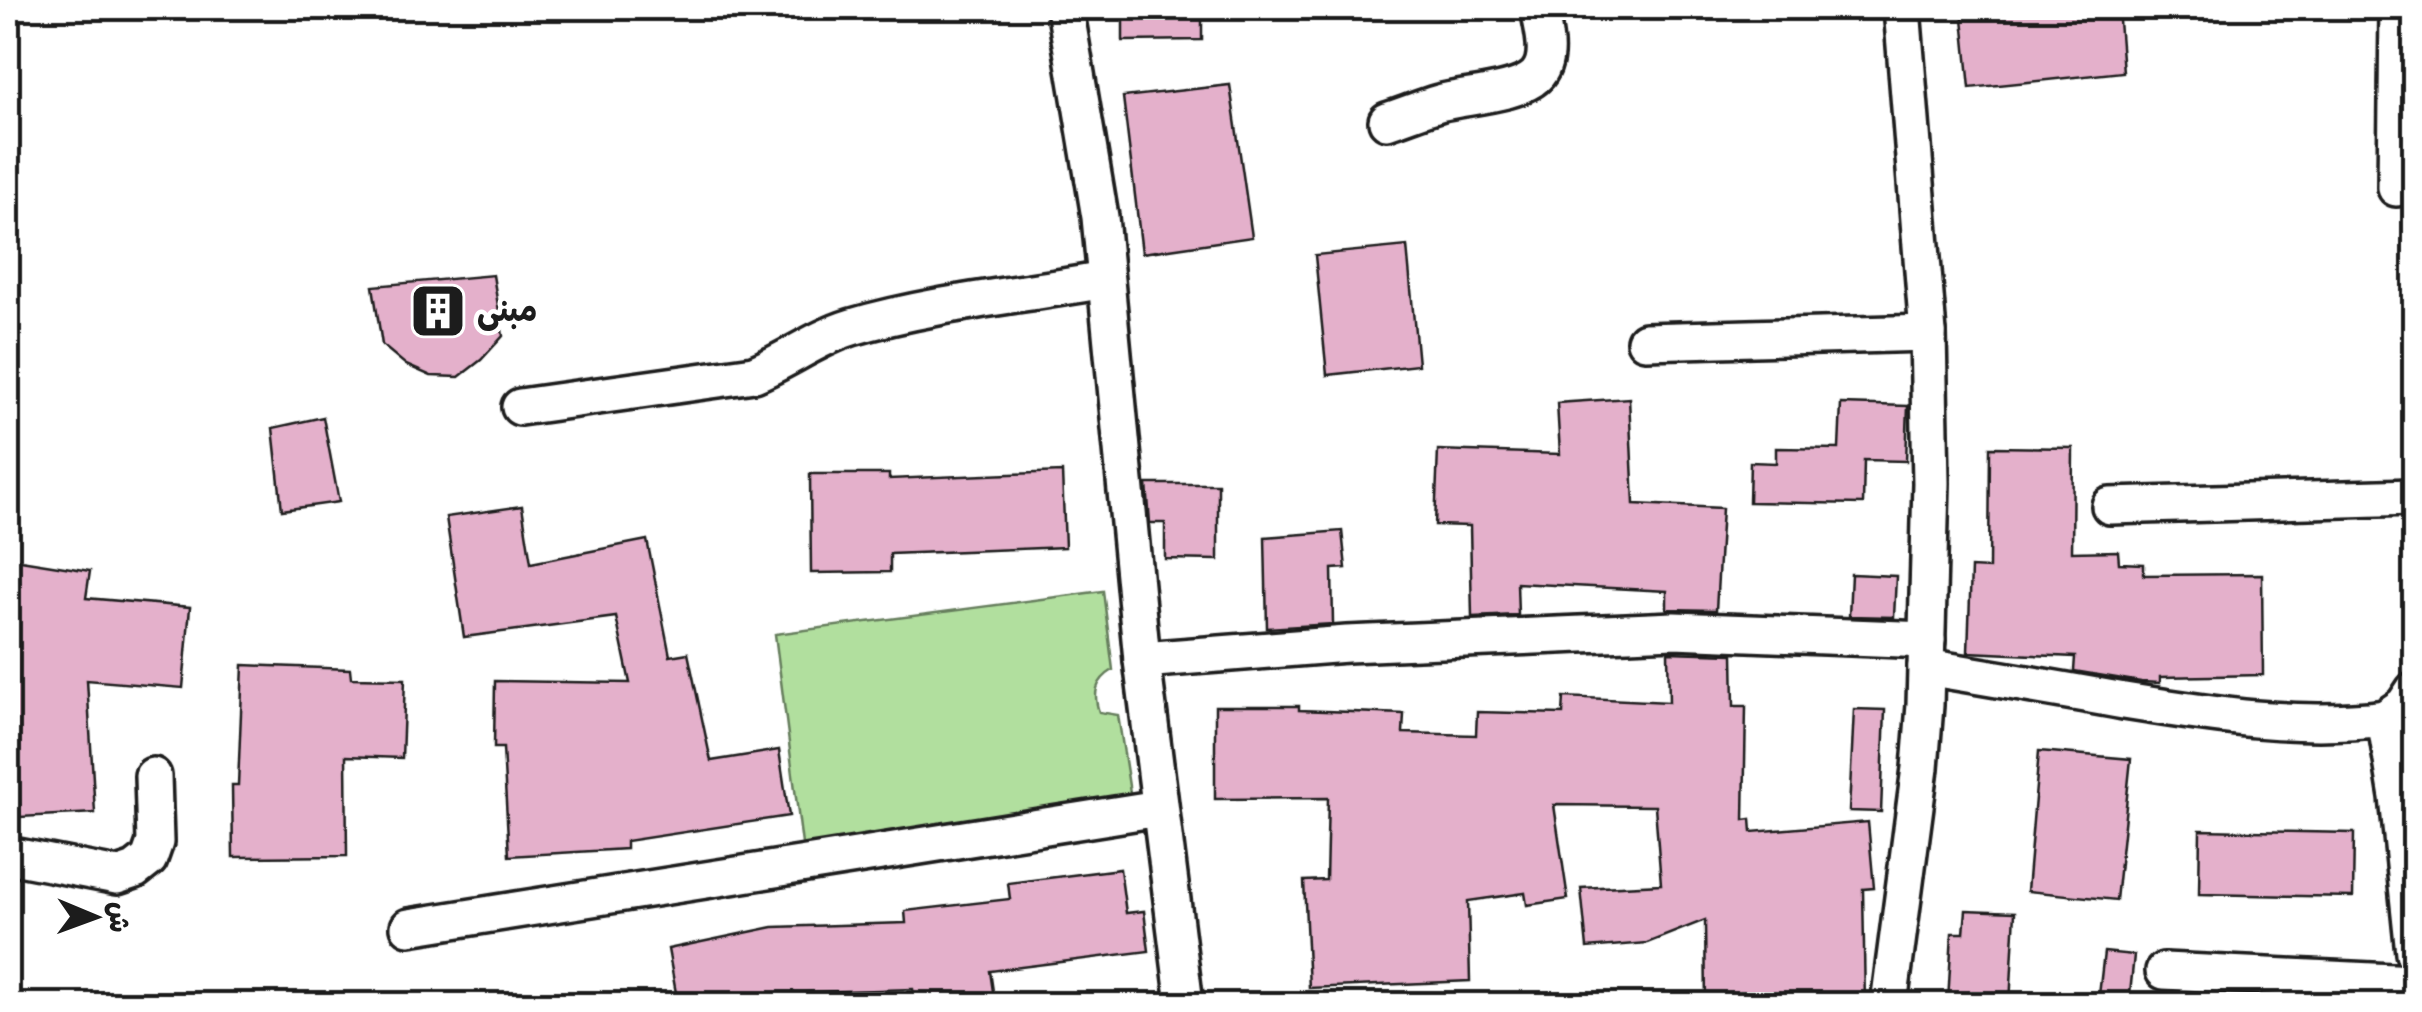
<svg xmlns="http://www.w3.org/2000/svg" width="2422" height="1012" viewBox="0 0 2422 1012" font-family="'Balsamiq Sans','Playpen Sans Arabic',sans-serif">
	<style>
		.green { fill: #b1df9e; stroke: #667e5d; stroke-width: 2.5 }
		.building { fill: #e4b0cb; stroke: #1c1c1c; stroke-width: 2.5 }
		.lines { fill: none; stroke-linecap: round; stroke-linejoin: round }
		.minor-casing { stroke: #1c1c1c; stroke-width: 42 }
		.minor { stroke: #fff; stroke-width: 35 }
		.labels { text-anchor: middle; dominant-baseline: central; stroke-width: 9; stroke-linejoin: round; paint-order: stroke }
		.poi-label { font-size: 32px; font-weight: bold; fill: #1c1c1c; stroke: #fff; text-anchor: start }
	</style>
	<rect width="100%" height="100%" fill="#fff"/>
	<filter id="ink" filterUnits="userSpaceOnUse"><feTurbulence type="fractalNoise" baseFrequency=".01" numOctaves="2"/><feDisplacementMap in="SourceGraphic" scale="20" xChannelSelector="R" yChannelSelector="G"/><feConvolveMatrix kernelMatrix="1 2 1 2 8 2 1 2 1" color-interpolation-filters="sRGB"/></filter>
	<g filter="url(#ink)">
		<!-- green -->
		<path class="green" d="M1103 591 1113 670C1095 681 1093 694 1099 712L1118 715 1131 799 803 852 775 634Z"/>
		<!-- building -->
		<g class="building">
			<path d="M1123 8H1202V40L1123 41Z"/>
			<path d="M1962 8H2118L2123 72 1970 88Z"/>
			<path d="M1230 85 1252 237 1142 253 1123 97Z"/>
			<path d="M1407 246 1418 365 1327 375 1315 255Z"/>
			<path d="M493 275 503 336 481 360 459 377 431 376 406 365 382 345 373 286Z"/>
			<path d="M1629 398 1634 504 1722 508 1716 610 1667 609V591L1517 583 1518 615 1472 617 1470 526 1435 525 1438 450 1560 454 1557 403Z"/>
			<path d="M1841 404 1908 406 1906 461 1864 460 1863 504 1749 502 1750 462 1776 463V448L1839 449Z"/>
			<path d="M323 417 339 502 282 510 273 428Z"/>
			<path d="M1990 447 2073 448 2072 552 2118 551 2119 563 2144 564V575L2262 574 2263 675 2160 677V683L2141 682 2074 671 2075 657 1968 652 1971 568 1989 569Z"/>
			<path d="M1062 472 1065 547 890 554V572L811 573 810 474H889V479Z"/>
			<path d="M1147 484H1218V560L1165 559V523H1150Z"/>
			<path d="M522 506 531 563 647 540 670 656 688 653 711 761 779 750 789 816 626 841V849L509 856 503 748H494L495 681 630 683 616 617 464 637 446 517Z"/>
			<path d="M1342 531 1346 568 1332 569 1333 624 1267 628 1265 537Z"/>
			<path d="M8 558 90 571 86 598 190 607 183 688 87 680 95 813 20 817 13 708 8 707Z"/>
			<path d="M1851 574 1896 576 1894 617 1849 616Z"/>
			<path d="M1668 652 1733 654 1734 706H1746L1744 820 1751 819 1752 832 1868 822 1874 888 1863 889 1865 1004H1706L1705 920 1647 943 1587 948 1581 888 1661 884 1655 806 1554 805 1568 899 1527 905 1525 893 1468 901 1470 981 1309 988 1304 881 1326 880 1328 798 1215 799V706H1299V710L1404 714 1403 733 1476 735 1477 712 1563 714 1564 697 1669 702Z"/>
			<path d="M243 665 350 669 351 678 405 679 402 758 346 756 347 856 233 857 232 785H238Z"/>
			<path d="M1854 709 1885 710 1881 812 1849 811Z"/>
			<path d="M2039 751 2131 759 2116 900 2027 891Z"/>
			<path d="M2200 830 2354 833 2353 897 2199 894Z"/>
			<path d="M1120 869 1126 913 1144 911 1149 951 990 971 994 998 915 1004 913 989 778 993 716 1004H678L668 949 773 927 906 923 905 911 1010 899 1008 883Z"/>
			<path d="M1966 910 2015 912 2010 1004 1948 1002 1952 933H1964Z"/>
			<path d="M2104 952 2134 955 2129 1004H2098Z"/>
		</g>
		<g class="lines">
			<!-- minor casing -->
			<g class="minor-casing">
				<g id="minor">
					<path d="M1065 8 1100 217 1142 660 1185 1004"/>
					<path d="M1387 121C1405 115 1422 108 1439 103 1464 96 1518 94 1536 76 1553 59 1542 27 1539 8"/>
					<path d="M2396 188 2398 8"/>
					<path d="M1645 341 1928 333"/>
					<path d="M520 407 754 374C788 360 816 338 852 327 933 303 1022 295 1105 280"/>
					<path d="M2110 506 2414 497"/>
					<path d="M1142 660 1347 644 1674 630 1927 640"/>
					<path d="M1926 667C1992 678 2058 689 2124 701 2211 715 2297 729 2385 718L2398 797 2414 953"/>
					<path d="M2385 718 2404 705 2414 690"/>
					<path d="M8 855 117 876 135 870 149 859 155 842 153 776"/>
					<path d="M409 927 1159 808"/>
					<path d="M2164 971 2414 983"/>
					<path d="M1889 1004 1920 768 1925 705 1931 483 1928 333 1902 8"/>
				</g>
			</g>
			<!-- minor -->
			<use href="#minor" class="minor"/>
		</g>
	</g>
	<!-- icons -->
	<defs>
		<g id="building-square" transform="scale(2.875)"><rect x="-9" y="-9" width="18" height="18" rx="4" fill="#1c1c1c" stroke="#fff"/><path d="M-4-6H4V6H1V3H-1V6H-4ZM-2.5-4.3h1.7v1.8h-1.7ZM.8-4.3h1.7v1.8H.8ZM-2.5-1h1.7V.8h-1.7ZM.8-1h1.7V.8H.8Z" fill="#fff"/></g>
	</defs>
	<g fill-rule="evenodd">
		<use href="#building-square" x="438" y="311"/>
	</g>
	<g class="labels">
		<!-- poi labels -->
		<g class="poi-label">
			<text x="477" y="311">مبنى</text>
		</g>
	</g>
	<!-- margin -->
	<rect width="2422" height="1012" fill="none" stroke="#fff" stroke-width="40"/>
	<rect x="20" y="20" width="2382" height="972" fill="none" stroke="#1c1c1c" stroke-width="4" filter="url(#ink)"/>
	<!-- north arrow -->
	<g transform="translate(95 917) rotate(91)" stroke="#ffffff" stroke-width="8" paint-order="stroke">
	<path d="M0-8L18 38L0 25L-18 38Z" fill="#1c1c1c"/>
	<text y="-15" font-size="28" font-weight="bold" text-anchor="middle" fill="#1c1c1c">ش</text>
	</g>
</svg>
